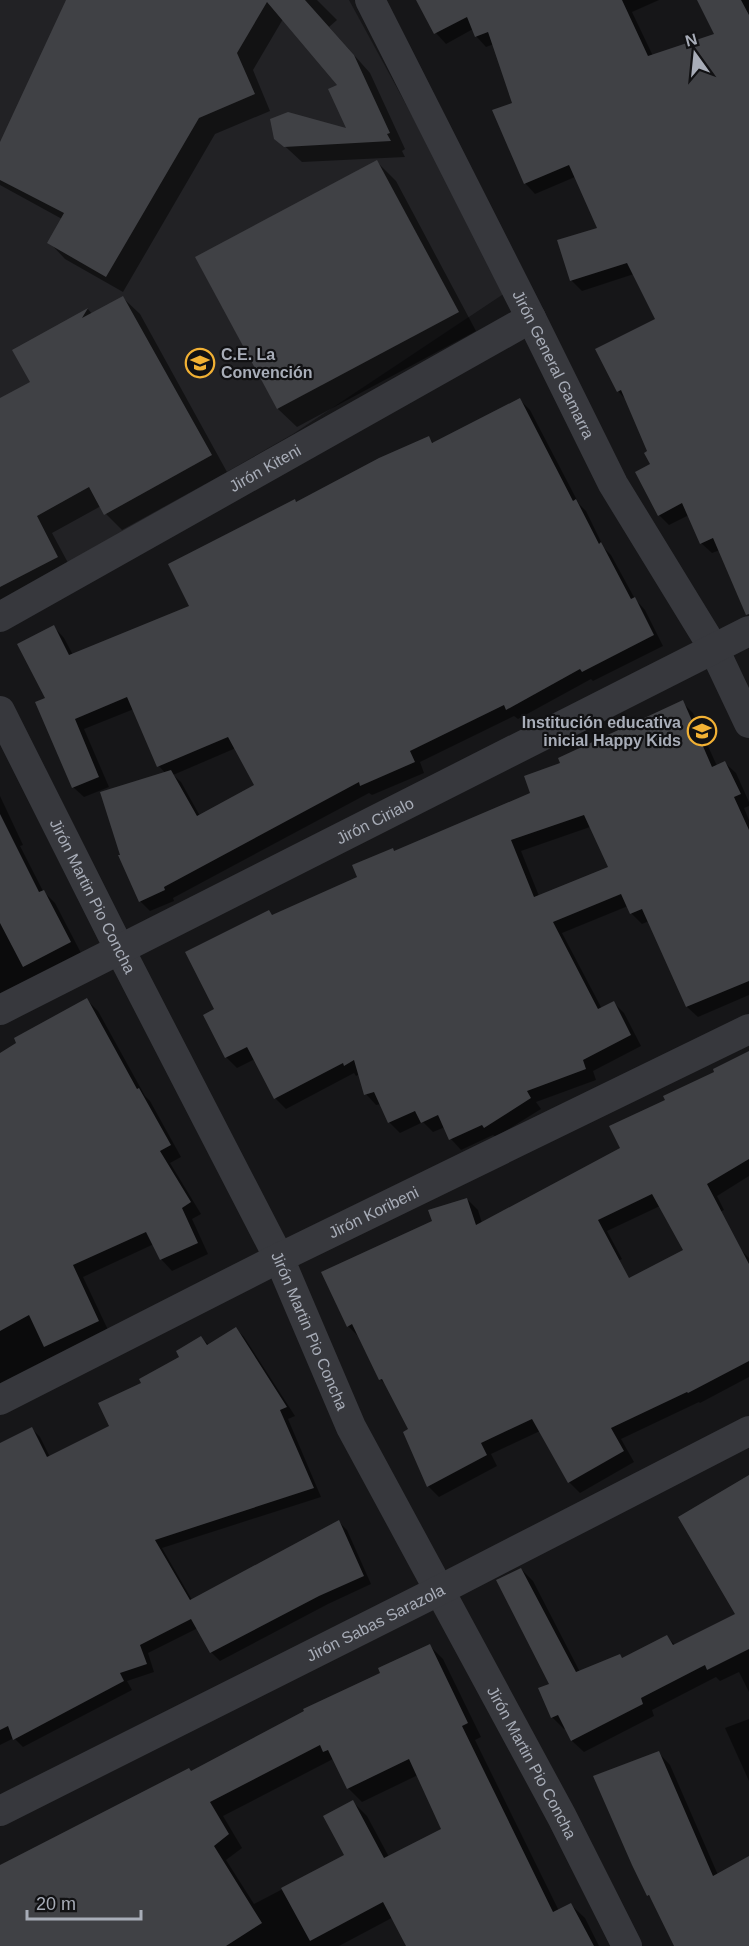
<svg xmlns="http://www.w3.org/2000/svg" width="749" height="1946" viewBox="0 0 749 1946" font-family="Helvetica,sans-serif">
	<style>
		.built { fill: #222225 }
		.shadow { fill: #0007; fill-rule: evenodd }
		.building { fill: #404145; fill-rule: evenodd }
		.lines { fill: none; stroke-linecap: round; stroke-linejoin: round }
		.minor { stroke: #37383d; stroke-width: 30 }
		.labels { text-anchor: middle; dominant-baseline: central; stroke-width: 4.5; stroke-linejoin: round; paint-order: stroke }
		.poi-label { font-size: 16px; font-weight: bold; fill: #a8adb8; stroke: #111113; text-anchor: start }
		.street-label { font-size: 16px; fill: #a8adb8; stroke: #111113 }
	</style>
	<rect width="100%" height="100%" fill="#161618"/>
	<!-- built -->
	<path class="built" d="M0 0H349L508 291 293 434 0 602Z"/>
	<!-- shadow -->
	<g class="shadow">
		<path d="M69 0H317L337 20 329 27 370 73 405 149 402 151 405 157 302 162 276 138 349 131 340 86 283 19 253 70 270 111 215 134 123 292 65 259 49 242 62 219 0 185V146Z"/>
		<path d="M418 0H659L632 12 653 56 716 35 698 0H749V605L720 550 712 553 701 543 689 515 669 525 659 515 649 452 627 401 618 391 657 319 634 274 582 291 571 280 599 229 575 177 535 194 525 183 514 104 494 44 486 47 476 36 473 29 446 44 436 33Z"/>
		<path d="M377 162 396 181 476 331 297 427 278 409Z"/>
		<path d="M123 298 140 314 227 472 122 530 106 514 101 506 52 533 74 574 0 612V400L32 383 14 351 88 309 92 314Z"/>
		<path d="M520 400 530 410 579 504 586 511 604 548 611 555 635 599 645 610 663 646 593 681 591 679 518 719 514 716 420 762 424 773 372 795 369 793 173 898 174 901 150 911 140 901 122 855 165 773 159 766 134 709 84 729 109 787 84 797 73 787 47 698 54 627 64 638 73 655 191 606 294 500 297 503 429 438 434 444ZM236 748 256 785 200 816 181 782 173 775Z"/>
		<path d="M682 702 693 713 717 766 725 763 736 773 749 802V806L744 808 749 820V995L698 1017 687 1007 649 921 642 924 631 913 628 906 562 933 602 1009 614 1003 624 1013 641 1046 593 1071 596 1080 536 1102 541 1109 496 1137 493 1135 461 1150 451 1139 445 1127 433 1132 423 1122 400 1133 389 1122 381 1104 376 1105 366 1094 360 1074 356 1076 354 1073 286 1109 276 1099 255 1059 237 1068 226 1057 216 1010 273 916 359 878 395 852 532 794 562 764ZM590 827 610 868 539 896 521 851Z"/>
		<path d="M0 796 23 845 20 846 43 891 55 903 81 953 0 999Z"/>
		<path d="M87 1000 98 1011 145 1096 150 1101 181 1157 170 1163 201 1214 192 1219 208 1254 172 1271 161 1259 154 1244 83 1277 109 1332 0 1390V1055Z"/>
		<path d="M749 1054V1176L717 1196 724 1210 679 1232 660 1206 607 1231 622 1259 592 1273 604 1301 739 1248 749 1258V1377L700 1403 699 1402 621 1439 634 1462 580 1493 569 1482 540 1431 491 1454 497 1466 439 1497 428 1486 410 1430 388 1387 380 1379 359 1337 348 1326 433 1222 467 1199 478 1210 482 1223 622 1149 667 1101Z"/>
		<path d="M236 1329 244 1337 295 1416 288 1419 321 1497 162 1548 192 1600 339 1522 347 1530 371 1584 328 1604 220 1661 211 1652 198 1628 148 1653 154 1672 127 1681 132 1690 23 1747 14 1738 0 1745V1445L32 1429 40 1437 50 1457 111 1426 143 1384 181 1357 201 1338 209 1345Z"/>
		<path d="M749 1477V1692L739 1672 720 1681 716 1677 652 1710 654 1716 584 1752 572 1741 566 1728 564 1729 552 1717 551 1684 521 1569 533 1581 580 1672 623 1659 667 1637 676 1646 737 1614Z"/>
		<path d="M429 1645 443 1659 481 1737 475 1740 559 1911 571 1905 585 1918 599 1946H494L418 1775 362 1802 348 1788 333 1759 223 1816 242 1848 226 1860 254 1904 346 1856 353 1802 367 1816 389 1857 418 1904 339 1946H0V1867L192 1772 382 1674Z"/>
		<path d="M749 1719V1781L725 1728Z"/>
		<path d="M659 1753 670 1765 718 1875 749 1857V1946H675L653 1900 648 1895Z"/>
	</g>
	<!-- building -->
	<g class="building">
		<path d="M66 0H305L354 55 390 133 387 134 391 141 284 147 274 139 270 119 288 112 346 128 328 89 337 85 267 2 237 53 255 94 199 118 106 277 47 243 64 213 0 180V142Z"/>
		<path d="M416 0H622L648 56 714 34 697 0H741L749 15V614L746 615 713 538 700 544 682 503 658 516 635 472 650 464 644 453 647 451 621 390 617 392 595 349 655 319 627 263 570 281 557 240 597 228 569 165 524 184 492 110 512 103 488 32 475 37 467 17 434 34Z"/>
		<path d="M377 160 459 312 277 409 195 257Z"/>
		<path d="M123 296 212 455 104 515 89 487 37 516 58 557 0 587V398L30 382 12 350 88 308 82 318Z"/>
		<path d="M520 398 573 501 576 499 599 544 601 542 631 599 635 597 654 635 582 672 580 669 506 710 504 705 410 751 415 762 360 786 359 782 164 887 165 890 139 902 118 855H120L100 792 171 770 197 816 254 785 228 737 157 767 127 697 75 719 99 777 72 788 35 702 45 698 17 644 54 625 69 655 189 606 168 564 295 499 296 502 379 458 429 436 432 443Z"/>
		<path d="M683 700 712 767 725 761 741 794 734 797 749 830V981L686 1007 642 909 630 914 621 894 553 922 598 1009 614 1001 631 1035 583 1060 586 1069 527 1091 531 1098 484 1128 482 1125 449 1140 438 1115 421 1123 415 1111 388 1123 374 1092 364 1095 354 1060 344 1066 343 1063 274 1099 247 1047 225 1058 203 1015 214 1009 185 952 269 910 272 915 357 877 352 865 393 848 394 851 530 793 524 776 560 763 558 758ZM584 815 608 867 534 897 511 840Z"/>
		<path d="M0 814 39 892 44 890 71 942 23 967 0 923Z"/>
		<path d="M87 998 137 1089 139 1088 171 1145 160 1151 191 1202 182 1208 198 1243 160 1260 146 1232 73 1265 99 1321 44 1347 29 1315 0 1331V1053L16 1043 14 1038Z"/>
		<path d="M749 1051V1159L707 1184 749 1264V1361L688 1393 687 1392 611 1428 624 1451 568 1483 532 1419 481 1443 487 1455 427 1487 403 1432 408 1429 382 1379 379 1380 352 1324 347 1327 321 1272 432 1221 428 1210 467 1198 476 1225 620 1148 609 1126 665 1100 663 1096 714 1072 713 1069ZM652 1194 683 1250 629 1278 598 1220Z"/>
		<path d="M236 1327 287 1407 280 1410 314 1488 155 1540 190 1600 339 1520 364 1576 319 1596 210 1653 191 1619 140 1645 147 1664 120 1673 124 1681 13 1740 8 1726 0 1730V1443L32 1427 47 1457 109 1426 98 1403 141 1383 139 1379 179 1357 176 1351 201 1336 207 1345Z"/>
		<path d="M749 1475V1649L707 1670 705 1665 641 1698 643 1704 571 1741 558 1715 551 1718 538 1688 549 1684 496 1580 521 1568 576 1672 620 1654 622 1658 667 1635 673 1645 735 1614 678 1517Z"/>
		<path d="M430 1644 468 1723 462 1726 553 1912 571 1903 594 1946H406L383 1902 310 1941 281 1888 344 1855 323 1816 353 1800 384 1858 441 1829 409 1759 347 1789 328 1750 323 1752 320 1745 210 1802 229 1834 214 1846 262 1923 226 1946H0V1865L189 1768 191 1771 304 1711 303 1709 380 1673 378 1668Z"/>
		<path d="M659 1751 713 1876 749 1856V1946H674L649 1895 647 1896 632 1865 593 1776Z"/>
	</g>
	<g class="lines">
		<!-- minor -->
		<g class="minor">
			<path id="s1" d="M370 0 531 318 613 484 714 649 749 723"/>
			<path id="s2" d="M0 617 531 318"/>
			<path id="s3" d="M0 711 120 950 279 1258 351 1427 562 1817 627 1946"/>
			<path id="s4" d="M0 1010 749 631"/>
			<path id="s5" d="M0 1400 279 1258 749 1029"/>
			<path id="s6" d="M0 1811 438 1591 749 1431"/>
		</g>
	</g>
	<!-- icons -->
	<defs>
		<g id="school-ring" transform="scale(1.5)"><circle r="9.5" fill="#111113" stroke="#f2b134" stroke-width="1.5"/><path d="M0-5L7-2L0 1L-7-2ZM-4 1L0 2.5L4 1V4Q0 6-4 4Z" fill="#f2b134"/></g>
	</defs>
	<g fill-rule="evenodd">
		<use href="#school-ring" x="200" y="363"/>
		<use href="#school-ring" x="702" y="731"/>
	</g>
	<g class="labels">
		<!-- poi labels -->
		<g class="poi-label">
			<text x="221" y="354">C.E. La<tspan x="221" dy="18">Convención</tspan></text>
			<text x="681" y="722" text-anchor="end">Institución educativa<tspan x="681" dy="18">inicial Happy Kids</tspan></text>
		</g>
		<!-- street labels -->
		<g class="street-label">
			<text stroke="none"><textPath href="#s1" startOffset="408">Jirón General Gamarra</textPath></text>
			<text stroke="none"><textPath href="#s2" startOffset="304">Jirón Kiteni</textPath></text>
			<text stroke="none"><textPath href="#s4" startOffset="420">Jirón Cirialo</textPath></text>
			<text stroke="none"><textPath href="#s3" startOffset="207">Jirón Martin Pio Concha</textPath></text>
			<text stroke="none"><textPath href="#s5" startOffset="418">Jirón Koribeni</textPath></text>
			<text stroke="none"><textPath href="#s3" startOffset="693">Jirón Martin Pio Concha</textPath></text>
			<text stroke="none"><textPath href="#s6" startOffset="420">Jirón Sabas Sarazola</textPath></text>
			<text stroke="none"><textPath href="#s3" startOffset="1179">Jirón Martin Pio Concha</textPath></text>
		</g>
	</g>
	<!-- north arrow -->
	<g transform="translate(695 54) rotate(345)" stroke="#111113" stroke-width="4.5" paint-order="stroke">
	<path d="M0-4.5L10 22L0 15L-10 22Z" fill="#a8adb8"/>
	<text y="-9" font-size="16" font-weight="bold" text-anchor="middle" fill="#a8adb8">N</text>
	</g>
	<!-- scale -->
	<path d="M27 1910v9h114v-9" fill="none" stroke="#a8adb8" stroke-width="3"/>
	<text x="36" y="1910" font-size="18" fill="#a8adb8" stroke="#111113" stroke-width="4.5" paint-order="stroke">20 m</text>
</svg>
